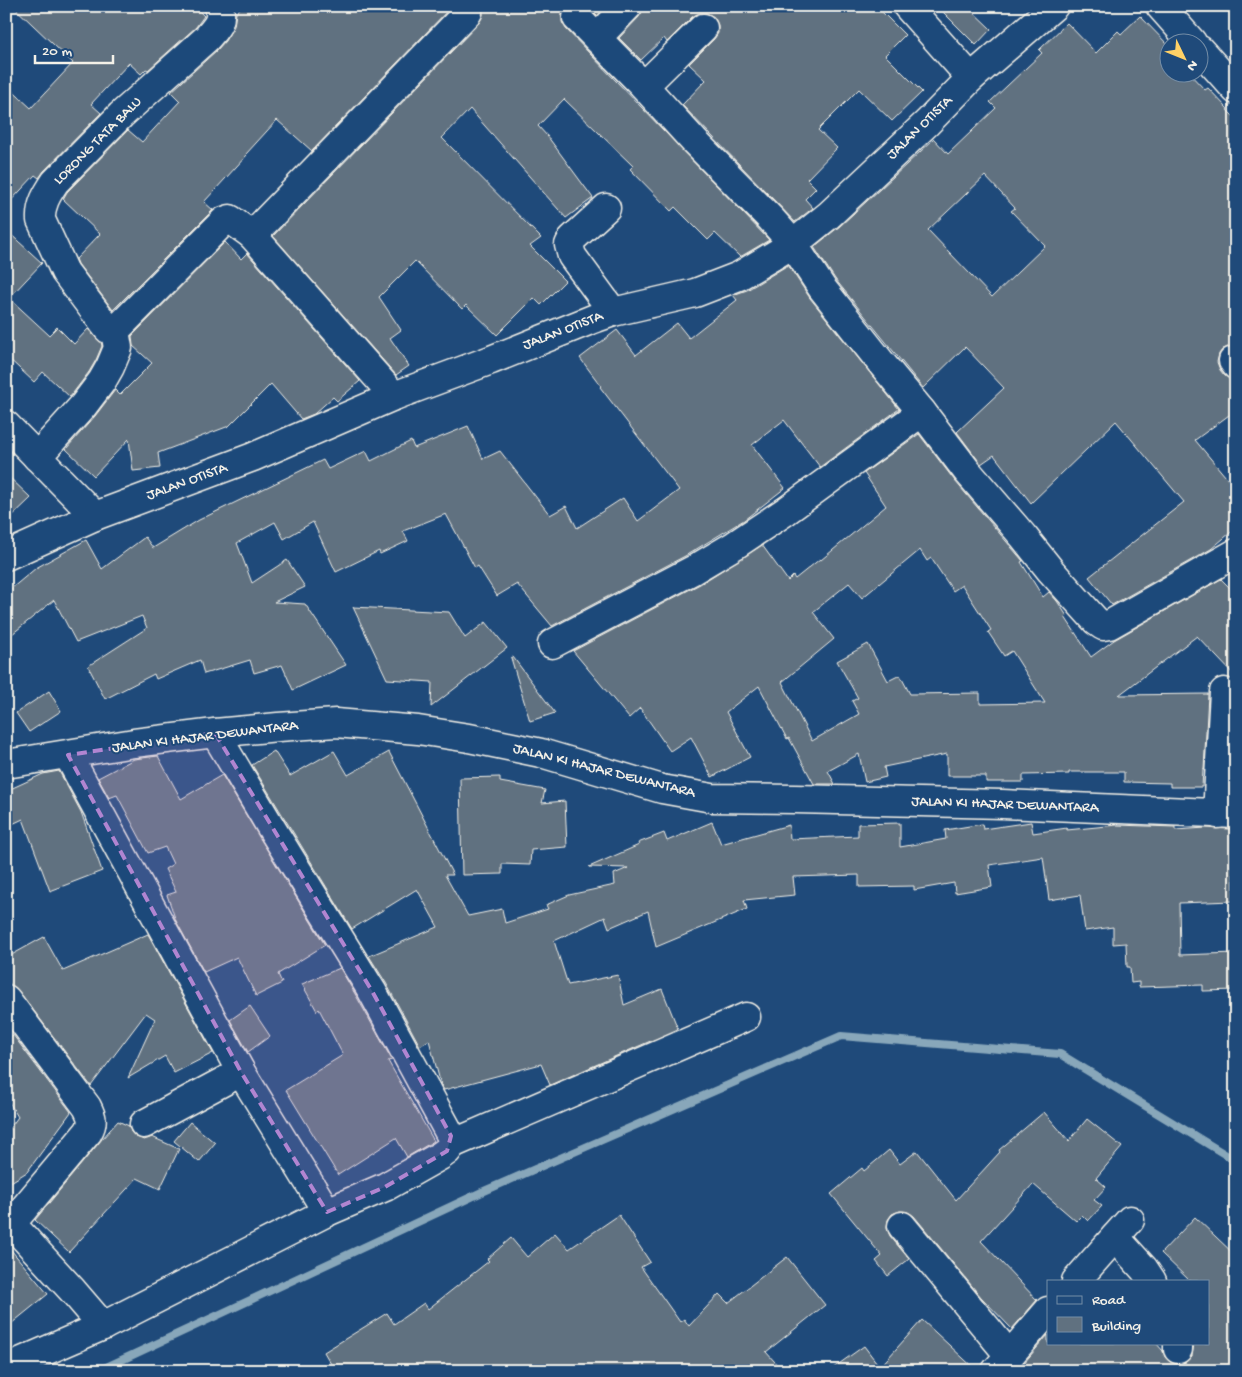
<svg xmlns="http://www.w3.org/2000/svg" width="1242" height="1377" viewBox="0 0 1242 1377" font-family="'Gochi Hand',sans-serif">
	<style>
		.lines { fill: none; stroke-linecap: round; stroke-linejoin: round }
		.stream { stroke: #88a7ba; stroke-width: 8 }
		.building { fill: #607180; stroke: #f4f1e8; fill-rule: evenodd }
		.minor-casing { stroke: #f4f1e8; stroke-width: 31 }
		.minor { stroke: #1f4a7a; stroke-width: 28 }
		.marked { fill: #b185d1; fill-opacity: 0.2; stroke: #b185d1; stroke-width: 4; stroke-dasharray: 10 6; stroke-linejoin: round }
		.labels { text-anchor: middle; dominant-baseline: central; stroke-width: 4; stroke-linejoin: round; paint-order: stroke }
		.street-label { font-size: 15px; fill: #f4f1e8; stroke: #1f4a7a }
	</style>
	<rect width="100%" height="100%" fill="#1f4a7a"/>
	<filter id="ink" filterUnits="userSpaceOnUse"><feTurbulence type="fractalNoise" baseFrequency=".02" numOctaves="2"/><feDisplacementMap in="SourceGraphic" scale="10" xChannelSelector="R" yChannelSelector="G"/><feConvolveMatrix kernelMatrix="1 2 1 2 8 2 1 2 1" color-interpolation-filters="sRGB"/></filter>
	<g filter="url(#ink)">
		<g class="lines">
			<!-- stream -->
			<path class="stream" d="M98 1371 482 1192 841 1036 1060 1054 1236 1161"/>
		</g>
		<!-- building -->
		<g class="building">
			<path d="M13 6H194L204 16 196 27 148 70 146 69 141 74 129 63 91 104 101 113 44 171 39 178 35 175 6 206V85L31 108 73 63Z"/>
			<path d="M242 6H452L312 151 277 120 246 154 247 155 204 202 213 210 113 310 78 264 76 259 100 234 63 199 67 192 128 130 142 142 180 101 171 92 217 50 225 41 234 26 236 13Z"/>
			<path d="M482 6H567L562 14V22L566 29 769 240 740 257 715 233 708 240 675 207 671 211 630 169 633 166 564 99 538 126 548 137 593 198 566 218 470 109 442 138 541 238 530 246 565 281 541 305 534 298 497 335 466 305 462 309 415 261 379 297 401 330 390 338 409 366 396 375 273 236 479 23 483 15Z"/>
			<path d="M587 6H606L597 16Z"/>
			<path d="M643 6H876L905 35 885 55 922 92 892 121 859 89 818 130 837 148 807 179 816 188 805 199 813 208 795 222 682 105 706 80 689 64 714 39 718 33V25L714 17 707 13H700L692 17 667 42 664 38 641 60 619 38 639 17 643 10Z"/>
			<path d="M937 6H967L991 29 976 45Z"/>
			<path d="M1140 16 1170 47V72H1188L1205 90 1208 88 1228 109 1227 110 1236 119V346H1231L1223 349 1219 354 1217 362 1220 370 1224 375 1229 379 1236 380V410L1195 440 1236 489V528L1211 549 1112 605 1089 577 1184 502 1116 421 1031 503 994 455 981 464 957 432 1004 388 965 347 923 388 835 279 814 247 840 226 934 139 948 154 996 108 990 102 1042 53 1039 50 1067 23 1096 53 1118 31 1121 34ZM985 176 1015 208 1011 211 1045 246 992 297 928 230Z"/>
			<path d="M6 230 42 263 9 298 49 335 57 327 74 344 88 329 96 338 101 342 102 346 96 360 89 372 70 397 43 372 34 382 6 356Z"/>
			<path d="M225 242 241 259 247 253 360 381 337 401 333 397 314 414 301 419 271 384 229 426 158 453 160 468 133 471 129 439 94 476 66 449 95 416 115 390 120 395 152 363 133 346 132 336Z"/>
			<path d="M788 265 810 298 899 409 820 467 784 420 752 445 785 488 744 520 685 556 552 626 517 584 497 596 478 566 475 568 446 514 403 531 408 541 380 554 379 551 336 572 313 522 284 539 275 522 237 543 252 583 287 560 305 587 274 602 305 604 346 665 293 690 282 665 254 673 250 660 204 674 200 660 156 679 154 674 105 699 88 666 147 628 142 616 76 642 54 600 6 639V593L36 568 86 540 102 569 145 537 153 548 199 520 323 460 328 469 366 451 371 461 411 441 414 448 468 426 483 459 500 451 550 515 566 506 577 528 623 498 638 521 679 490 600 387 601 386 580 358 617 330 636 355 677 323 689 338 737 300 733 295 747 290Z"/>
			<path d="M919 434 955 481 1023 561 1021 562 1043 597 1049 592 1057 601 1067 616 1065 617 1091 657 1114 640 1221 579 1236 594V677L1197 636 1119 695 1208 694 1204 770H1203L1202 787H1170V783L1124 782V772H1069V774L1023 775V782H986V776H947V754L884 767 886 777 865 782 859 754 828 771 835 784H814L789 738 787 739 759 686 726 712 750 757 712 777 691 737 670 751 640 708 629 718 573 651 700 584 762 545 788 581 793 576 795 579 820 559 821 560 886 506 864 473ZM920 550 927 561 931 558 953 591 962 585 991 630 988 632 1004 656 1012 651 1045 703 980 704V693L910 694 900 675 888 681 868 644 837 661 858 698 852 701 859 714 812 741 782 682 834 639 813 612 849 583 862 598Z"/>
			<path d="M6 474 31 498 6 522Z"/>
			<path d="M353 607 449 612 465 638 486 622 507 648 431 707 432 682 387 679Z"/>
			<path d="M513 657 555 713 530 721 511 658Z"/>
			<path d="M49 691 61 711 29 732 16 713Z"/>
			<path d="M274 751 290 776 334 751 348 775 389 752 453 875H445L468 916 502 909 505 923 548 909 546 905 569 895 615 885 614 874 628 868 589 867 639 845 638 843 664 833 667 841 712 822 721 844 789 825 790 839 858 836V824L900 823V847L946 839 945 830 982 824 983 829 1031 822 1033 833 1067 828V830L1117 825 1175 827V830L1206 828 1232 829 1234 901 1179 903 1180 955 1236 953V990L1203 991V985L1139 987V982L1131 983 1130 967H1127L1126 943 1113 944V927L1085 931 1080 895 1049 900 1043 857 989 865 992 887 955 893 954 883 914 890V886L859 887V875L793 877 795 895 744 900 747 909 656 947 648 911 609 928 605 917 554 941 568 985 618 975 624 1005 662 989 678 1029 550 1085 541 1064 444 1090 441 1085 429 1040 420 1046 386 983 369 956 438 927 417 889 352 929 252 765Z"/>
			<path d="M158 756 181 799 222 775 325 945 278 974 282 983 256 996 237 957 204 972 176 921 167 895 176 892 165 869 173 864 165 847 148 853 117 795 109 798 98 778 134 759Z"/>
			<path d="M59 771 81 812 102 871 50 891 23 819 6 827V791L43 774Z"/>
			<path d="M500 777V782L545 790 542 803 565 801 567 847 531 850 530 865 502 864V874L462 875 460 778Z"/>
			<path d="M148 934 213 1053 174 1073 165 1056 128 1078 155 1019 146 1013 91 1086 18 990 10 984 6 977V958L44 937 63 971Z"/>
			<path d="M340 968 358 999 392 1060 388 1061 434 1141 407 1157 396 1138 338 1175 286 1090 343 1055 319 1009 317 1011 302 984Z"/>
			<path d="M250 1006 270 1036 248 1052 230 1020Z"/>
			<path d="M13 1035 71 1112 27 1172 6 1185V1133L18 1117 6 1097V1039Z"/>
			<path d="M1044 1112 1069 1141 1087 1119 1122 1147 1096 1178 1106 1187 1094 1200 1102 1206 1088 1221 1082 1215 1076 1221 1033 1184 981 1241 1037 1300 1012 1329 981 1297 914 1216 908 1212 900 1211 892 1214 888 1220 887 1228 890 1236 909 1259 888 1276 876 1261 882 1256 831 1194 862 1168 864 1171 889 1150 900 1164 917 1151 956 1200 1000 1152 999 1150Z"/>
			<path d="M118 1121 129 1126 131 1132 136 1137 144 1140 152 1137 179 1149 160 1189 137 1178 69 1252 35 1220 102 1139Z"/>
			<path d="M190 1122 215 1143 199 1162 174 1141Z"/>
			<path d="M619 1215 650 1262 641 1267 680 1322 684 1319 689 1326 719 1294 728 1303 787 1257 825 1305 766 1352 783 1371H335L324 1352 387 1313 394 1324 424 1303 428 1309 489 1261 487 1259 511 1238 527 1257 555 1233 569 1249Z"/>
			<path d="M1195 1217 1236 1256V1371H1017L1048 1335V1343H1156L1163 1351 1165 1357 1170 1362 1178 1365 1186 1362 1192 1356 1194 1343H1208V1281H1190L1161 1253Z"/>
			<path d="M6 1244 48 1294 6 1328Z"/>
			<path d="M922 1320 977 1371H829L864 1346 880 1367Z"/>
		</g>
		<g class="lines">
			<!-- minor casing -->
			<g class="minor-casing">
				<g id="minor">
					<path d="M219 6C223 22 216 27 207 38L121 115 55 182C47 194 40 205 41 220L65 272 108 329 115 331 224 221 230 219 252 235"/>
					<path d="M907 6 971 78"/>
					<path d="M1160 6 1192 42"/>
					<path d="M577 18 644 86 694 141 771 219 793 244 822 288 883 365 922 412 967 471 1023 536 1051 571 1096 621 1103 626 1109 625 1236 553"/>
					<path d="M597 38 628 6"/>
					<path d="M1200 50 1236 90"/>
					<path d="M644 86 703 28"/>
					<path d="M606 208 572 239 569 245 572 256 613 312"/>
					<path d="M1233 361 1236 365"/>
					<path d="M394 396 252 235 468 12"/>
					<path d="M6 425 95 516"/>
					<path d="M37 457 83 406 102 381 110 367 118 348 115 331"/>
					<path d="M6 556 95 516 253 457 394 396 491 360 593 319 613 312 695 293 739 276 793 244 829 215 927 123 971 78 1054 6"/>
					<path d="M552 644 693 570 735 545 786 511 922 412"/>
					<path d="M68 755 241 1072 327 1212"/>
					<path d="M6 764 134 743 215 733 278 727 336 723 418 730 469 738 541 753 662 789 712 798 795 799 1003 804 1236 814"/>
					<path d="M1217 814 1224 692"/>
					<path d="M6 999 87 1107C92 1117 94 1122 88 1132L11 1224"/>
					<path d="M144 1124 241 1072"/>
					<path d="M452 1144 746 1017"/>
					<path d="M6 1218 73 1291 103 1326"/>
					<path d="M902 1226 1009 1355"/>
					<path d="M1115 1237 1144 1269 1152 1281"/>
					<path d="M1076 1281 1130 1220"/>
					<path d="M1178 1349V1343"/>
					<path d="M6 1368 103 1326 327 1212 385 1187 440 1156 447 1151 452 1144 451 1136 372 991 272 829 215 733"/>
					<path d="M996 1371 1048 1311"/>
				</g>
			</g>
			<!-- minor -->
			<use href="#minor" class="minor"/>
		</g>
	</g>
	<!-- marked area -->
	<path class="marked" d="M215 733 372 991 451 1136 447 1151 385 1187 327 1212 241 1072 68 755Z"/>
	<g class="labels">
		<!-- street labels -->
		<g class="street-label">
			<text transform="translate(920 128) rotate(-44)">JALAN OTISTA</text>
			<text transform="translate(98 141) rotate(-45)">LORONG TATA BALU</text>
			<text transform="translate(563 331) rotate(-21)">JALAN OTISTA</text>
			<text transform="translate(187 482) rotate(-20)">JALAN OTISTA</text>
			<text transform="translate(205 737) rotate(-7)">JALAN KI HAJAR DEWANTARA</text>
			<text transform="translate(604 771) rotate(14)">JALAN KI HAJAR DEWANTARA</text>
			<text transform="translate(1005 805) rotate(2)">JALAN KI HAJAR DEWANTARA</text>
		</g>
	</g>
	<!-- margin -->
	<rect width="1242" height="1377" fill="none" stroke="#1f4a7a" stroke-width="25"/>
	<rect x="12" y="12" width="1217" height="1352" fill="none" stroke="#f4f1e8" stroke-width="2" filter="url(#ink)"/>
	<!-- legend -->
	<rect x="1047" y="1280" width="162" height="65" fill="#1f4a7a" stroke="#748da6"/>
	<rect x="1057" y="1296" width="25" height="8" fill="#1f4a7a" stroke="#748da6"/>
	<text x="1092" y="1304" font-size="15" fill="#f4f1e8">Road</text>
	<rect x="1057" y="1317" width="25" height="15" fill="#607180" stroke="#748da6"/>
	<text x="1092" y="1330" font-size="15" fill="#f4f1e8">Building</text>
	<!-- north arrow -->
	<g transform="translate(1184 58) rotate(133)"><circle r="24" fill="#1f4a7a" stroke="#748da6"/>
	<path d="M0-4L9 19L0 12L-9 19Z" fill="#ffd166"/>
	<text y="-8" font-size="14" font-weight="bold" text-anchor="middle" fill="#f4f1e8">N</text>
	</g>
	<!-- scale -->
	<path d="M35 55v8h78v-8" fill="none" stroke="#f4f1e8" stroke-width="2.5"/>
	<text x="42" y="55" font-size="15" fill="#f4f1e8" stroke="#1f4a7a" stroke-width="4" paint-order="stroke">20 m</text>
</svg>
